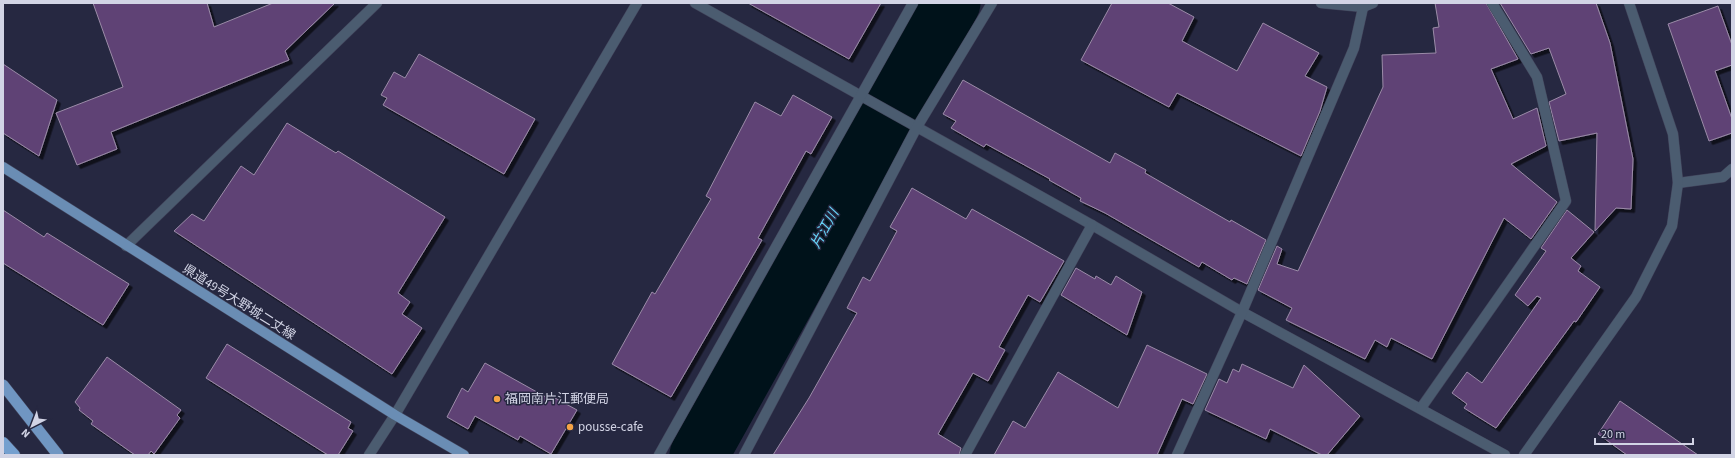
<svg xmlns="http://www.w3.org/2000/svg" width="1735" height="458" viewBox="0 0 1735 458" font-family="'Source Sans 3','Noto Sans JP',sans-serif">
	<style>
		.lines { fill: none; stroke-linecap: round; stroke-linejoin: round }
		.river { stroke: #00121a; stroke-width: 59 }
		.building { fill: #5f4374; stroke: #9b8ba8; filter: url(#shadow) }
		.minor-casing { stroke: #42445b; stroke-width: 11 }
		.tertiary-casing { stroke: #42445b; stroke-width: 11 }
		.primary-casing { stroke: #42445b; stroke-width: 11 }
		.trunk-casing { stroke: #42445b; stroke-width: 12 }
		.motorway-casing { stroke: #42445b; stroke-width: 13 }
		.minor { stroke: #4b5c70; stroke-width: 10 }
		.tertiary { stroke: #4b5c70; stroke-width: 10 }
		.primary { stroke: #6a8db4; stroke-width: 10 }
		.trunk { stroke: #7096c2; stroke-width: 11 }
		.motorway { stroke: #75a0cf; stroke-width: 12 }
		.poi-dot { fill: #f5a345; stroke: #262841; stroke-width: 1.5 }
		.labels { text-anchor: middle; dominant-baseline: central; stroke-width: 3; stroke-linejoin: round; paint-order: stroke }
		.street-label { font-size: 13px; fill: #d2d4e5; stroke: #262841 }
		.poi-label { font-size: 13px; fill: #d2d4e5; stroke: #262841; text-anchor: start }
		.water-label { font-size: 14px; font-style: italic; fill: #66d6fa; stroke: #262841 }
	</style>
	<defs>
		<filter id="shadow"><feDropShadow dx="3.5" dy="3.5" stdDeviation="0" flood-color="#0009"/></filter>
	</defs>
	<rect width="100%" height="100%" fill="#262841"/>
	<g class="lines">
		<!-- river -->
		<path class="river" d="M699 455 951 3"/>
	</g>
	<!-- building -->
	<g class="building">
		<path d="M93 3H207L214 27 273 3H335L285 51 289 60 111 132 117 149 77 165 56 113 123 87Z"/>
		<path d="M748 3H881L849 59Z"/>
		<path d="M1112 3H1168L1194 17 1182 41 1237 71 1263 23 1319 53 1305 76 1327 87 1320 111 1301 156 1177 93 1169 107 1081 60Z"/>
		<path d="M1435 3H1486L1518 59 1491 69 1513 119 1537 108 1546 146 1511 164 1557 202 1531 239 1504 218 1432 359 1391 338 1387 347 1375 340 1365 359 1286 320 1292 308 1258 290 1277 246 1282 249 1277 264 1298 271 1383 87 1382 55 1436 53 1433 28 1439 27Z"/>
		<path d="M1500 3H1596L1610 43 1633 159 1631 209 1616 208 1595 231 1597 133 1559 141 1549 102 1566 94 1549 48 1531 54Z"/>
		<path d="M1718 6 1732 45V65L1715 71 1732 119V133L1709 141 1668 24Z"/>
		<path d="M419 54 535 119 504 174 383 105 387 98 381 95 394 72 405 78Z"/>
		<path d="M3 64 57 100 39 156 3 133Z"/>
		<path d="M963 80 1110 163 1115 153 1146 170 1145 173 1230 222 1231 220 1266 240 1247 284 1234 278 1232 280 1202 262 1199 267 1105 213 1080 201 1081 198 1049 180 1050 179 986 144 984 147 951 128 956 121 943 114Z"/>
		<path d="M793 95 832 117 811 154 806 151 758 238 762 240 671 397 612 364 652 292 655 294 711 199 706 196 755 102 781 116Z"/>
		<path d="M287 123 336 153 338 151 445 217 398 293 410 302 402 314 422 328 392 374 174 231 192 214 204 221 241 166 254 175Z"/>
		<path d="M912 188 966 219 972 209 1064 261 1040 302 1028 295 999 347 1005 350 988 381 973 373 938 434 961 448 959 455H773L809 398 857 313 847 308 863 277 870 281 897 231 890 227Z"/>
		<path d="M3 210 44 237 47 233 129 284 103 325 3 263Z"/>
		<path d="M1567 210 1594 232 1571 258 1581 266 1578 271 1600 287 1576 322 1574 321 1496 428 1464 408 1467 404 1452 393 1467 372 1482 383 1541 298 1537 296 1528 306 1515 295 1546 251 1541 248Z"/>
		<path d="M1076 268 1095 279 1096 276 1111 285 1116 276 1142 292 1127 335 1061 295Z"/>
		<path d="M227 344 351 422 348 428 353 431 338 455H328L206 378Z"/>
		<path d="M1147 345 1207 374 1193 404 1182 399 1157 455H994L1013 421 1025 428 1058 372 1118 408Z"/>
		<path d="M107 357 181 410 177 415 180 418 154 454 151 451 148 455H135L91 424 93 421 79 410 80 408 75 402Z"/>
		<path d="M485 363 553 401 555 398 577 410 551 454 520 436 518 440 475 416 468 429 447 417 462 388 468 392Z"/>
		<path d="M1242 364 1293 388 1304 365 1360 416 1327 455H1322L1270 429 1266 439 1205 410 1219 379 1227 383 1233 369 1239 372Z"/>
		<path d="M1620 401 1698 455H1627L1598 434Z"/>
	</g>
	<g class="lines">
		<!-- minor casing -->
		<g class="minor-casing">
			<g id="minor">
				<path d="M695 3 1092 225 1242 312 1505 455"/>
				<path d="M1321 3 1363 7 1373 3"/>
				<path d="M126 246 377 3"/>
				<path d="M1421 408 1566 201 1537 77 1492 3"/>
				<path d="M659 455 913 3"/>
				<path d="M744 455 917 127 992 3"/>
				<path d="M965 455 1092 225"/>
				<path d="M1177 455 1242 312 1354 48 1364 3"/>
			</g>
		</g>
		<!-- tertiary casing -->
		<g class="tertiary-casing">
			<g id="tertiary">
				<path d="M1678 183 1723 177 1732 169"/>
				<path d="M369 455 395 415 637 3"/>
				<path d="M1524 455 1636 297 1672 226 1678 183 1673 134 1629 3"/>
			</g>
		</g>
		<!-- primary casing -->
		<g class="primary-casing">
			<path id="primary" d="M3 167 395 415 464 455"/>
		</g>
		<!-- trunk casing -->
		<g class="trunk-casing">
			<path id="trunk" d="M3 385 58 455"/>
		</g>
		<!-- motorway casing -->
		<g class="motorway-casing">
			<path id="motorway" d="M3 443 14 455"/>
		</g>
		<!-- minor -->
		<use href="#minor" class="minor"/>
		<!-- tertiary -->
		<use href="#tertiary" class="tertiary"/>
		<!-- primary -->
		<use href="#primary" class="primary"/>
		<!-- trunk -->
		<use href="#trunk" class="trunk"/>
		<!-- motorway -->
		<use href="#motorway" class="motorway"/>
	</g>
	<!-- markers -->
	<g class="poi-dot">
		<circle cx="497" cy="399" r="4"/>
		<circle cx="570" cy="427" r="4"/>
	</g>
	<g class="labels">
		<!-- street labels -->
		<g class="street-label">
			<text transform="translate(239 302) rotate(32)">県道49号大野城二丈線</text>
		</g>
		<!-- poi labels -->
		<g class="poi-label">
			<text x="505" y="399">福岡南片江郵便局</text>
			<text x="578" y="427">pousse-cafe</text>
		</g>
		<!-- water labels -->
		<g class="water-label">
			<text transform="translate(825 229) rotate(-61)">片江川</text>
		</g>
	</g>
	<!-- border -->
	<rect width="1735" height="458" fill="none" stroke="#d2d4e5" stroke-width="8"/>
	<!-- north arrow -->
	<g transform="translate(32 426) rotate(222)" stroke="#262841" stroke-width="3" paint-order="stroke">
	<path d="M0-3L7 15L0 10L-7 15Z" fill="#d2d4e5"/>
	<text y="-6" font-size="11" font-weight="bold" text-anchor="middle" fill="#d2d4e5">N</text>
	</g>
	<!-- scale -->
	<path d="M1595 438v6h98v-6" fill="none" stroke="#d2d4e5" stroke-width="2"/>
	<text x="1601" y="438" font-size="12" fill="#d2d4e5" stroke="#262841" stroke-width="3" paint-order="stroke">20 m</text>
</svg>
